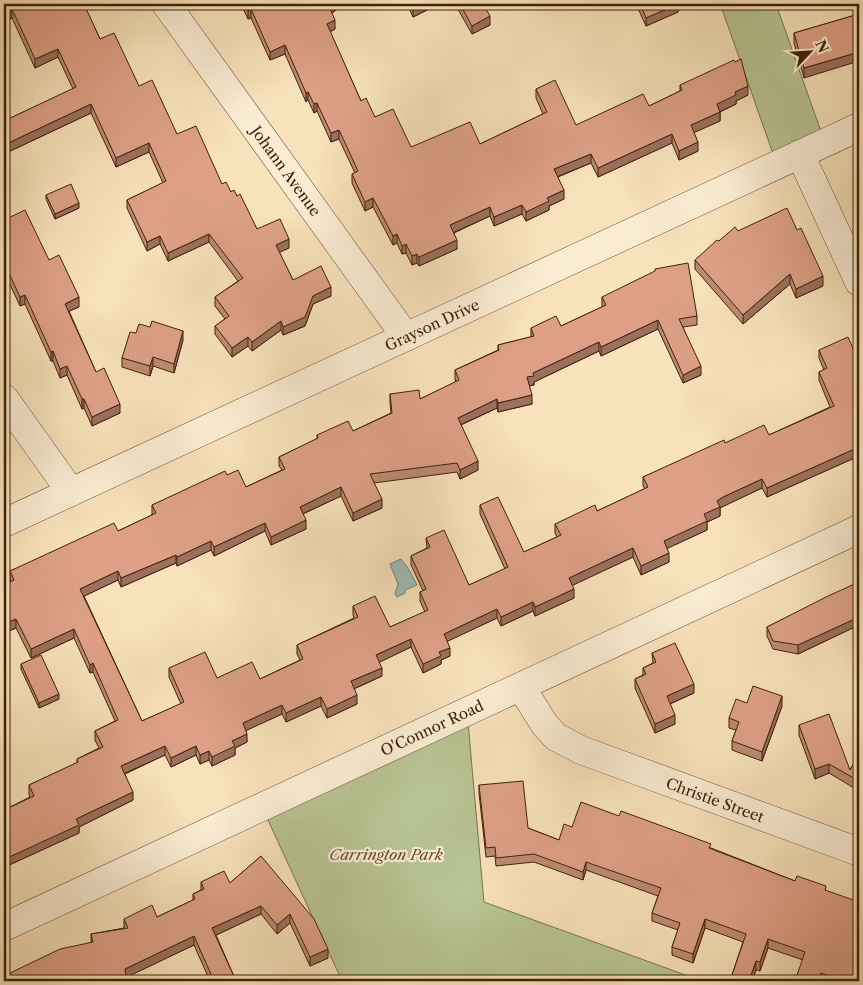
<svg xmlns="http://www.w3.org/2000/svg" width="863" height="985" viewBox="0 0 863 985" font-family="'Libre Caslon Text',serif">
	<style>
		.green { fill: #b8c494; stroke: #7c724e }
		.water { fill: #9fbcb7; stroke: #797e71 }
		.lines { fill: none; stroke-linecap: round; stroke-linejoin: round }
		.minor-casing { stroke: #6e5136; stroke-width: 29 }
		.minor { stroke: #faecd3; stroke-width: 28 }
		.wall { fill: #be8a74; stroke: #402109 }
		.shaded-wall { fill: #9b705e; stroke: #402109 }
		.building { fill: #dda087; stroke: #402109 }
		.labels { text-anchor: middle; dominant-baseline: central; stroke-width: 4.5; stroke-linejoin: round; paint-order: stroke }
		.street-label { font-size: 15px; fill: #402109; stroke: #faecd3 }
		.park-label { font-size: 15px; font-style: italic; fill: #5e4a2c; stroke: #faecd3 }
	</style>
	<rect width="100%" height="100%" fill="#f8e2bb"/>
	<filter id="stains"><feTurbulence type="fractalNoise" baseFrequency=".004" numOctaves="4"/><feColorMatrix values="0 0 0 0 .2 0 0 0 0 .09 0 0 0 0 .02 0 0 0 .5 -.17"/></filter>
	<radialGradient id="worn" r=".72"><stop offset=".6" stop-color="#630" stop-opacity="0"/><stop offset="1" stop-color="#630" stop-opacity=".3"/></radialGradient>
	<!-- green -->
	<g class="green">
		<path d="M735 4H776L825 143 777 165 722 9Z"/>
		<path d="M467 711 484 902 702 981H342L262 807Z"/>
	</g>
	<!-- water -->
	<path class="water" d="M401 559C408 567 412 575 417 585L405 590V593L397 597 395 594 398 584 390 564Z"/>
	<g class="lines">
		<!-- minor casing -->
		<g class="minor-casing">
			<g id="minor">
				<path d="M166 4 406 337"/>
				<path d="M800 154 859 282"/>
				<path d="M4 398 71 492"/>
				<path d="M4 523 859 127"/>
				<path d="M521 687 545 725 556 737 581 750 859 852"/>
				<path d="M4 927 859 529"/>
			</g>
		</g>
		<!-- minor -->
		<use href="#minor" class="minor"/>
	</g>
	<!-- wall -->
	<g class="wall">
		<path d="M4 4H93L85 7 100 39 177 134 222 184 237 196 257 229 289 248 279 252 293 280 331 296 313 304 305 326 283 335 281 330 252 351 248 346 232 357 215 334V326L225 319 215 306V297L238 281 209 242 168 261 160 244 147 251 127 208V200L163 183 149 152 116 167 91 113 4 154V121L73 89 58 57 35 68 12 18 4 21Z"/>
		<path d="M241 4H344L332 13 335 29 330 32 361 101 375 117 411 147 480 144 543 114 536 98V89L576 125 649 106 680 91V85L748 95 736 101V104L720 112V121L694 132 698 151 679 160 672 143 598 177 591 163 558 177 564 199 549 206V210L526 221 522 214 494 226 490 216 454 233 457 249 419 266 417 263 412 265 406 253 402 254 397 243 393 245 373 207 365 211 352 183V174L355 173 339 139 331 142 317 111 314 113 308 100 306 102 285 54 270 60 251 18 248 19Z"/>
		<path d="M407 4H439L413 17Z"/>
		<path d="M455 4H483L490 25 472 34Z"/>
		<path d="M636 4H678V12L646 26Z"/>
		<path d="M859 14 804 78 794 43V33Z"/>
		<path d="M46 195 79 208 55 219 46 199Z"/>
		<path d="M4 220 49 260 79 307 69 311 96 372 120 413 92 426 84 408 82 409 67 375 60 378 53 361H51L25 304 20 306 7 278Z"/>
		<path d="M738 231 823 286 796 298 790 284 743 324 695 269V260L719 241Z"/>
		<path d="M602 297 697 316V325L683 327 701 375 683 383 658 329 601 356 599 351 534 382V385L529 386 532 404 498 412 497 408 461 425 478 470 460 479 457 472 374 483 382 508 353 521 341 496 303 514 306 529 271 545 265 531 214 556 211 550 177 566 176 563 121 587 118 580 84 596 142 721 181 704 169 677V668L217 678 260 679 300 660 297 654V645L354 618 353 615V606L390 627 425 612 420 601V592L423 591 411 565V556L427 548 426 538 469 585 505 569 480 514V505L524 552 557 537 555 533V524L597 511 645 489 643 486V477L725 443 769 435 830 407 819 380V372L824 370 819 358V350L859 362V456L767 497 762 488 723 506 720 508V516L707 522V530L667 548 669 562 641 575 633 557 572 585 574 598 535 616 533 611 501 626 497 618 447 641 450 656 441 660V664L423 673 411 647 379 662 382 676 354 689 357 704 327 718 321 706 286 722 282 714 246 730 247 742 235 748V755L212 766 209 760 200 764 196 755 171 767 165 755 125 774 133 800 79 827V833L7 866 4 859V810L30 797 29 794V785L77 763V759L99 748 95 740V731L115 721 93 672 90 673 74 638 31 658 16 628 4 633V585L11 582 10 580V571L118 531 152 515V505L227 475 246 487 282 470 279 466V457L317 439V435L353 431 391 413 390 403V394L420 399 456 382 455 379V370L498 350V345L531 337V328L561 326 602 307Z"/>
		<path d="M136 333 183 340 174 373 153 366 150 376 122 367V358Z"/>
		<path d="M859 582V625L798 654 773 649 767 636V627Z"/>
		<path d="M652 653 694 693 670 704 675 724 655 733 635 688V679L643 675V668L653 663Z"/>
		<path d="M21 664 59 699 39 708 21 669Z"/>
		<path d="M747 703 782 706 762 761 732 750V741L736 730 729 728V718Z"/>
		<path d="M799 725 850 770 859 754V791L829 773 815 779 799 735Z"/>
		<path d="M479 785 528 828 559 840 572 827 619 816 711 848 795 881 826 890 859 981H796V978L803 960 768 948 760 971 756 970 752 981H730L743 942 705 928 693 963 672 955V947L678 930 652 921V913L658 896 586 870 583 880 534 862 496 866 495 856 486 857 479 793Z"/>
		<path d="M261 856 328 958 310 966 290 923 277 934 261 914 216 935 236 981H210L194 945 126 977 91 942V934L124 928V919L157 917 193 900V894L201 890V882L230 883Z"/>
	</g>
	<!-- shaded-wall -->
	<g class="shaded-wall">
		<path d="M82 4H93L82 9Z"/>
		<path d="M332 4H344L329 15V6Z"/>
		<path d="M422 4H439L413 17V8Z"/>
		<path d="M678 4V12L646 26V18Z"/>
		<path d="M12 9V18L4 21V13Z"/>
		<path d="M251 9V18L248 19V11Z"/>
		<path d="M490 16V25L472 34V26Z"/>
		<path d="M335 20V29L327 33V24Z"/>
		<path d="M285 45V54L270 60V52Z"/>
		<path d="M58 49V57L35 68V59Z"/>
		<path d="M859 52V61L804 78V68Z"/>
		<path d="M748 86V95L736 101V104L717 113V104L735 92Z"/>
		<path d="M308 92V100L306 102V93Z"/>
		<path d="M317 103V111L314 113V104Z"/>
		<path d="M91 104V113L4 154V145Z"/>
		<path d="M720 112V121L691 134V125Z"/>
		<path d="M339 130V139L331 142V133Z"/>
		<path d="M672 134V143L598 177V168Z"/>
		<path d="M698 142V151L679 160V151Z"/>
		<path d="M149 143V152L116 167V158Z"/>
		<path d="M591 154V163L554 178V169Z"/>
		<path d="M564 190V199L549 206V210L526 221V212L547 198Z"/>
		<path d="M373 198V207L365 211V202Z"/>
		<path d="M79 203V208L55 219V214Z"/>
		<path d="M522 205V214L494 226V217Z"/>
		<path d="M490 207V216L450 234V225Z"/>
		<path d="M209 234V242L168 261V253Z"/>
		<path d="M397 234V243L393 245V236Z"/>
		<path d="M160 236V244L147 251V242Z"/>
		<path d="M289 239V248L276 254V245Z"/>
		<path d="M457 240V249L419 266V257Z"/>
		<path d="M406 244V253L402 254V246Z"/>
		<path d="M417 254V263L412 265V256Z"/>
		<path d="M7 269V278L4 280V270Z"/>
		<path d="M790 274V284L743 324V315Z"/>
		<path d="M823 276V286L796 298V289Z"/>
		<path d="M331 287V296L313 304 305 326 283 335V327L313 296Z"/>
		<path d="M25 295V304L20 306V297Z"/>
		<path d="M79 297V307L65 313V304Z"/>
		<path d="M658 320V329L601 356V347Z"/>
		<path d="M281 321V330L252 351V342Z"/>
		<path d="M183 331V340L174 373V364Z"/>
		<path d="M248 337V346L232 357V348Z"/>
		<path d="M599 342V351L534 382V385L527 386V377L533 373Z"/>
		<path d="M53 351V361H51V352Z"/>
		<path d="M153 357V366L150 376V366Z"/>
		<path d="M67 366V375L60 378V369Z"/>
		<path d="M701 366V375L683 383V375Z"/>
		<path d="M532 395V404L498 412V403Z"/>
		<path d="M82 399H84V408L82 409Z"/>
		<path d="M497 399V408L458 426V418Z"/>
		<path d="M120 404V413L92 426V417Z"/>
		<path d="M859 447V456L767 497V488Z"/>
		<path d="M478 461V470L460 479V470Z"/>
		<path d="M762 479V488L720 508V516L707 522V530L664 550V541L704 514 717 501 723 497Z"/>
		<path d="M341 487V496L300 515V507Z"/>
		<path d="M382 499V508L353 521V513Z"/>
		<path d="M306 520V529L271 545V537Z"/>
		<path d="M265 523V531L214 556V547Z"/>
		<path d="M211 541V550L177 566V557Z"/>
		<path d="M633 548V557L569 587V578Z"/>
		<path d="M669 553V562L641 575V566Z"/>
		<path d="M176 555V563L121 587V578Z"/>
		<path d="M118 571V580L80 598V589Z"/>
		<path d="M574 589V598L535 616V607Z"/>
		<path d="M533 602V611L501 626V617Z"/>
		<path d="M497 609V618L444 643V634Z"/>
		<path d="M859 617V625L798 654V645Z"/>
		<path d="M16 619V628L4 633V624Z"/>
		<path d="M74 629V638L31 658V649Z"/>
		<path d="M411 639V647L376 664V655Z"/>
		<path d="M450 648V656L441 660V664L423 673V664L439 652Z"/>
		<path d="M93 663V672L90 673V665Z"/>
		<path d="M382 668V676L351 690V681Z"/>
		<path d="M694 684V693L667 705V696Z"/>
		<path d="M59 694V699L39 708V703Z"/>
		<path d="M357 695V704L327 718V709Z"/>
		<path d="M782 696V706L762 761V752Z"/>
		<path d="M321 697V706L286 722V713Z"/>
		<path d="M282 705V714L243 732V723Z"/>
		<path d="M675 715V724L655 733V724Z"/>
		<path d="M247 734V742L235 748V755L212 766V757L232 741Z"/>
		<path d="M165 746V755L121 775V766Z"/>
		<path d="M196 746V755L171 767V758Z"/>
		<path d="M209 751V760L200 764V755Z"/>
		<path d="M829 764V773L815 779V769Z"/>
		<path d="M133 792V800L79 827V833L7 866V858L76 819Z"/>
		<path d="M586 862V870L583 880V872Z"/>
		<path d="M261 906V914L212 937V928Z"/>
		<path d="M290 914V923L277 934V925Z"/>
		<path d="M705 919V928L693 963V954Z"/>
		<path d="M194 936V945L125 978V969Z"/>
		<path d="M768 939V948L760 971V962Z"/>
		<path d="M328 949V958L310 966V957Z"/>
		<path d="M756 961V970L752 981H749Z"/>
		<path d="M821 973V981H818Z"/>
	</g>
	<!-- building -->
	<g class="building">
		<path d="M4 4H84L100 39 114 33 139 86 152 80 177 134 196 126 222 184 226 182 231 192 234 190 237 196 240 194 257 229 280 219 289 239 276 245 293 280 321 266 331 287 313 296 305 317 283 327 281 321 252 342 248 337 232 348 215 326 229 316 215 297 243 278 209 234 168 253 160 236 147 242 127 200 166 181 149 143 116 158 91 104 4 145V121L76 87 58 49 35 59 12 9 4 13Z"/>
		<path d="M245 4H332L329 6 335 20 327 24 361 101 366 98 375 117 393 109 411 147 470 122 480 144 547 112 536 89 555 80 576 125 643 94 649 106 682 90 680 85 734 60 735 62 741 59 748 86 735 92 736 95 717 104 720 112 691 125 698 142 679 151 672 134 598 168 591 154 554 169 564 190 547 198 549 201 526 212 522 205 494 217 490 207 450 225 457 240 419 257 417 254 412 256 406 244 402 246 397 234 393 236 373 198 365 202 352 174 358 171 339 130 331 133 317 103 314 104 308 92 306 93 285 45 270 52 251 9 248 11Z"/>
		<path d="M411 4H422L413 8Z"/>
		<path d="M460 4H483L490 16 472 26Z"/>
		<path d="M640 4H678L646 18Z"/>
		<path d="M859 14V52L804 68 794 33Z"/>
		<path d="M71 184 79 203 55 214 46 195Z"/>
		<path d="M787 208 797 230 801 228 823 276 796 289 790 274 743 315 695 260 717 240 719 241 735 227 738 231Z"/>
		<path d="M25 210 49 260 59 255 79 297 65 304 96 372 104 368 120 404 92 417 84 399H82L67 366 60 369 53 351 51 352 25 295 20 297 7 269 4 270V220Z"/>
		<path d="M688 263 697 316 679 319 701 366 683 375 658 320 601 347 599 342 533 373 534 376 527 377 532 395 498 403 497 399 458 418 478 461 460 470 457 463 370 474 382 499 353 513 341 487 300 507 306 520 271 537 265 523 214 547 211 541 177 557 176 555 121 578 118 571 80 589 142 721 184 702 169 668 205 652 217 678 252 662 260 679 303 659 297 645 358 617 353 606 375 596 390 627 428 610 420 592 426 589 411 556 430 547 426 538 444 530 469 585 508 567 480 505 498 497 524 552 561 535 555 524 595 505 597 511 648 487 643 477 724 440 725 443 764 425 769 435 834 406 819 372 827 368 819 350 848 337 859 362V447L767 488 762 479 723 497 717 501 720 507 704 514 707 521 664 541 669 553 641 566 633 548 569 578 574 589 535 607 533 602 501 617 497 609 444 634 450 648 439 652 441 656 423 664 411 639 376 655 382 668 351 681 357 695 327 709 321 697 286 713 282 705 243 723 247 734 232 741 235 746 212 757 209 751 200 755 196 746 171 758 165 746 121 766 133 792 76 819 79 825 7 858 4 850V810L34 796 29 785 78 762 77 759 103 747 95 731 118 720 93 663 90 665 74 629 31 649 16 619 4 624V594L5 593 4 591V585L14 580 10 571 114 523 118 531 156 513 152 505 225 471 227 475 238 470 246 487 285 469 279 457 318 438 317 435 348 421 353 431 392 413 390 394 419 390 420 399 459 380 455 370 499 350 498 345 534 336 531 328 556 316 561 326 606 305 602 297 655 271V269Z"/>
		<path d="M152 321 183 331 174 364 153 357 150 366 122 358 130 332 136 333 139 324 150 327Z"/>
		<path d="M859 582V617L798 645 773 641 767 627 828 596Z"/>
		<path d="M675 643 694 684 667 696 675 715 655 724 635 679 646 674 643 668 656 662 652 653Z"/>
		<path d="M41 655 59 694 39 703 21 664Z"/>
		<path d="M753 686 782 696 762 752 732 741 739 722 729 718 736 699 747 703Z"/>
		<path d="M829 714 850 770 859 754V781L829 764 815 769 799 725Z"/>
		<path d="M523 781 528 828 559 840 564 824 572 827 581 802 619 816 621 811 711 844 709 848 795 881 797 876 826 886 825 890 859 902V981H844L821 973 818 981H805L796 978 805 952 768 939 760 962 756 961 749 981H730L746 934 705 919 693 954 672 947 680 923 652 913 661 888 586 862 583 872 534 854 496 858 495 847 486 848 479 785Z"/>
		<path d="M261 856 314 919 328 949 310 957 290 914 277 925 261 906 212 928 236 981H214L194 936 125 969 127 981H4V976L60 949 93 942 91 934 128 928 124 919 152 905 157 917 195 899 193 894 204 889 201 882 224 871 230 883Z"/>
	</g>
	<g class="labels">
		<!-- street labels -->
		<g class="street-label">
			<text transform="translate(286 171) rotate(54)">Johann Avenue</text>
			<text transform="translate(432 325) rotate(-25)">Grayson Drive</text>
			<text transform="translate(432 728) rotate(-25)">O'Connor Road</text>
			<text transform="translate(715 800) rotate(20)">Christie Street</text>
		</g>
		<!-- park labels -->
		<g class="park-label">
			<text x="386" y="854">Carrington Park</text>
		</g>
	</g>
	<!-- margin -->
	<rect width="863" height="985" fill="none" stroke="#f8e2bb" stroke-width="20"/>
	<rect x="5" y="5" width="853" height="975" fill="none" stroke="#402109" stroke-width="2.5"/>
	<rect x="10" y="10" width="843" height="965" fill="none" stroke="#402109"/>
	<!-- north arrow -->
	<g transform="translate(810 52) rotate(65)" stroke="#faecd3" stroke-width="4" paint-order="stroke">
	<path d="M0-4L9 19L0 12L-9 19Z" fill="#402109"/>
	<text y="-8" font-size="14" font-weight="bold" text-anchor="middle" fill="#402109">N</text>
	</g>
	<rect width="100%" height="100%" filter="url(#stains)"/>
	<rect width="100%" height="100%" fill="url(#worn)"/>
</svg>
